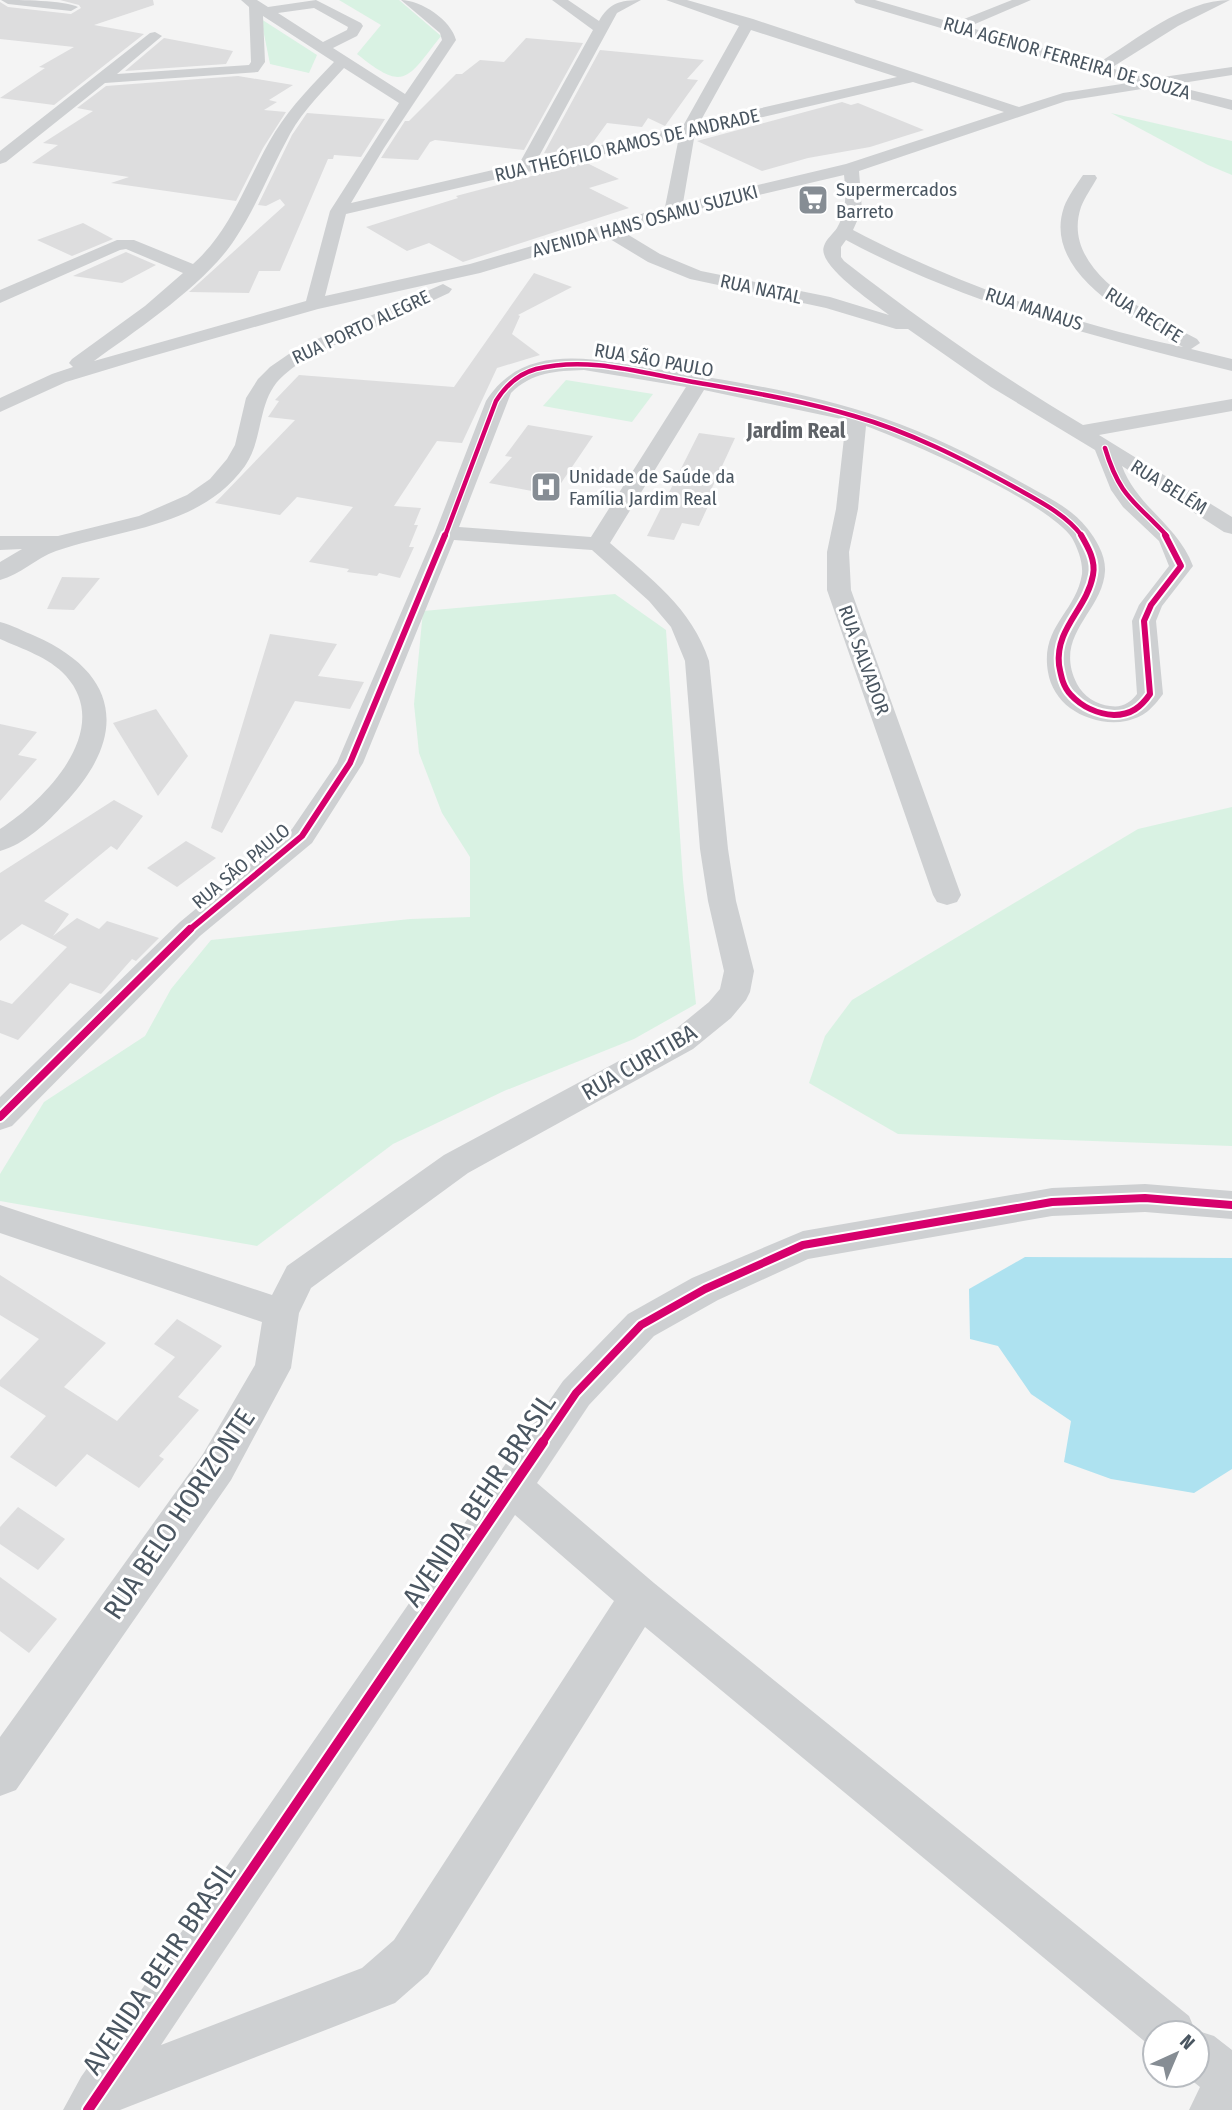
<svg xmlns="http://www.w3.org/2000/svg" width="1232" height="2110" viewBox="0 0 1232 2110" font-family="'Fira Sans Condensed',sans-serif">
	<style>
		.green { fill: #d9f2e3 }
		.water { fill: #aee2f0 }
		.building { fill: #ddddde }
		.lines { fill: none; stroke-linecap: round; stroke-linejoin: round }
		.minor { fill: #ced0d2; fill-rule: evenodd }
		.cycleway-far3-casing { stroke: #fff; stroke-width: 7 }
		.cycleway-far2-casing { stroke: #fff; stroke-width: 10 }
		.cycleway-far1-casing { stroke: #fff; stroke-width: 12 }
		.cycleway-casing { stroke: #fff; stroke-width: 14 }
		.cycleway-far3 { stroke: #d6006c; stroke-width: 4.5 }
		.cycleway-far2 { stroke: #d6006c; stroke-width: 6 }
		.cycleway-far1 { stroke: #d6006c; stroke-width: 8 }
		.cycleway { stroke: #d6006c; stroke-width: 10 }
		.labels { text-anchor: middle; dominant-baseline: central; stroke-width: 6; stroke-linejoin: round; paint-order: stroke }
		.far-street-label { font-size: 19px; fill: #4a5661; stroke: #fff }
		.far-poi-label { font-size: 19px; fill: #4a5661; stroke: #fff; text-anchor: start }
		.far-quarter-label { font-size: 21px; font-weight: bold; fill: #5f6368; stroke: #fff }
		.street-label { font-size: 23px; fill: #4a5661; stroke: #fff }
		.near-street-label { font-size: 28px; fill: #4a5661; stroke: #fff }
	</style>
	<rect width="100%" height="100%" fill="#f4f4f4"/>
	<!-- green -->
	<g class="green">
		<path d="M339 0H399L441 36C407 79 405 93 357 54L381 25Z"/>
		<path d="M261 19 317 55 309 73 270 64Z"/>
		<path d="M1111 113 1232 141V175L1208 165Z"/>
		<path d="M566 380 653 394 632 422 543 406Z"/>
		<path d="M615 594 666 630 683 880 696 1004 634 1039 504 1091 393 1144 257 1246 0 1201V1174L44 1102 145 1036 171 989 211 940 410 919 470 917V857L442 813 419 753 414 704 423 611Z"/>
		<path d="M1232 807V1146L898 1134 809 1083 825 1036 852 1000 1138 829Z"/>
	</g>
	<!-- water -->
	<path class="water" d="M1025 1257 1232 1258V1469L1194 1493 1111 1479 1064 1462 1071 1421 1031 1394 998 1346 970 1339 969 1289Z"/>
	<!-- building -->
	<g class="building">
		<path d="M60 0H153L154 5 94 25 144 34 54 105 0 98 45 68 39 67 74 47 0 39V2L8 7 71 14 81 8 79 5Z"/>
		<path d="M164 38 233 51 226 64 125 71Z"/>
		<path d="M526 38 583 43 524 150 435 140 430 142 418 160 381 158 405 121H409L456 74H462L480 60 504 62Z"/>
		<path d="M600 50 704 60 687 79 698 80 665 126 648 118 642 127 607 123 591 145 553 154 544 153Z"/>
		<path d="M238 76 293 85 269 100 277 102 264 110 286 112 263 148 236 201 111 183 129 177 32 163 58 145 43 143 93 111 77 108 106 86Z"/>
		<path d="M842 102 851 105 858 103 924 130 870 147 808 158 762 171 697 141Z"/>
		<path d="M307 113 385 119 361 157 334 155 333 159H328L280 271H259L249 293 189 292 285 205 280 199 266 206 258 205 292 135Z"/>
		<path d="M585 162 619 179 589 188 629 208 463 262 429 243 407 251 366 227 458 198 456 196Z"/>
		<path d="M83 223 113 239 72 256 37 240Z"/>
		<path d="M126 252 156 265 122 283 73 276Z"/>
		<path d="M534 273 572 287 518 315 520 316 512 334 540 355 497 368 462 443 437 441 394 506 421 508 414 525H418L409 547H414L400 578 379 573 377 576 347 572 349 569 309 562 353 507 297 497 280 515 215 503 295 420 268 417 279 401 275 400 299 375 454 387Z"/>
		<path d="M528 425 593 436 553 495 489 483 512 457 505 456Z"/>
		<path d="M699 433 735 438 711 490 715 491 699 526 682 523 674 540 647 536Z"/>
		<path d="M62 577 100 578 74 610 47 609Z"/>
		<path d="M270 634 337 644 318 676 364 682 350 709 295 701 222 833 211 828Z"/>
		<path d="M156 709 188 756 158 796 113 723Z"/>
		<path d="M0 724 37 732 18 755 37 759 0 801Z"/>
		<path d="M114 800 143 816 117 850 111 846 44 901 69 914 53 936 77 918 99 929 107 921 159 938 136 961 132 959 101 994 70 983 18 1040 0 1033V1000L12 1004 67 947 22 924 0 941V873Z"/>
		<path d="M186 841 216 858 177 887 147 868Z"/>
		<path d="M0 1275 106 1343 64 1387 117 1421 175 1357 154 1344 177 1319 222 1346 178 1397 199 1410 159 1456 164 1459 139 1488 87 1454 56 1487 10 1457 46 1416 0 1386V1380L39 1339 0 1315Z"/>
		<path d="M18 1507 65 1539 38 1570 0 1544V1527Z"/>
		<path d="M0 1577 57 1619 29 1653 0 1631Z"/>
	</g>
	<g class="lines">
		<!-- minor -->
		<g class="minor">
			<path d="M1 0C20 0 63 0 78 7L71 11 8 4Z"/>
			<path d="M241 0H257L268 7 316 0 361 23 363 26 357 36 333 48 405 94 442 40 440 33 401 0C421 0 451 20 456 40L384 148 351 203 519 164 593 30 552 0H568L599 21C609 3 620 0 641 0L617 13 537 160 683 126 739 26 666 0H687L753 19 1019 107 1063 93 1128 83 856 3 854 0H875L954 23 1012 0H1031L968 27 1097 64C1136 40 1183 0 1230 0L1178 26 1111 68 1149 79 1232 67V75L1170 85 1232 100V110L1148 88 1066 101 859 171 862 210 853 230C955 284 1070 323 1183 347 1137 321 1041 274 1064 207 1068 196 1077 184 1083 175H1095L1097 178C1092 187 1085 197 1081 207 1059 272 1152 315 1197 339L1200 343 1191 349 1232 359V371C1100 338 967 305 846 240L841 247V257L844 261C921 321 999 375 1083 425L1232 399V411L1099 435 1232 517V534L1224 532 1122 466C1137 507 1178 525 1193 566L1162 606 1156 621 1163 694C1152 709 1144 717 1126 721 1107 725 1085 719 1070 708 1059 700 1050 686 1048 672 1040 626 1076 613 1082 574 1083 562 1078 549 1072 538 1048 502 910 442 866 426L858 509 849 552 851 590 961 895 957 902 947 905 937 902 933 895 827 590V552L836 509 846 420 704 390 610 543C650 578 692 608 709 661L728 849 736 901 754 971 750 992 746 1000 731 1018 693 1049 468 1173 311 1288 299 1313 291 1368 231 1480 16 1790 0 1796V1737L203 1454 255 1365 262 1322 0 1233V1205L272 1295 287 1266 444 1155 671 1033 709 1002 720 989 724 971 708 901 700 849 685 661 671 627 649 601 592 550 454 540 363 763 312 843 200 936 12 1126 0 1130V1097L180 922 292 829 337 763 435 533 486 401C516 353 568 355 618 363 706 377 798 389 883 418 929 434 974 456 1017 480 1041 494 1070 506 1087 528 1096 539 1106 556 1105 571 1103 612 1052 635 1077 684 1083 696 1097 705 1110 706 1122 708 1130 703 1137 694L1132 621 1139 605 1169 566 1159 541 1123 507 1111 490 1095 450 991 387 908 329H896L826 308 690 279 648 262 605 236 480 273 318 309 142 359 66 382 0 412V398L52 374 73 367 69 363 72 359 145 306 183 273 126 249 120 250 0 303V290L117 240H134L193 264C233 229 248 176 275 132 292 105 313 84 334 62L263 16 265 62 258 72 105 83 6 162 0 164V151L150 33 155 32 162 36 117 74 249 65 251 62 249 7ZM314 8 348 27 347 30 323 42 278 13ZM751 30 897 77 700 122ZM344 68 399 103 330 211 306 301 94 361C138 329 206 284 235 239 257 206 271 168 290 134 304 109 325 89 344 68ZM913 82 1004 112 846 164 683 203 695 133ZM679 137 665 207 470 264 325 296 346 214ZM844 175C846 193 847 211 837 228 833 234 826 239 824 246 816 265 874 303 889 315L830 297 701 271 660 254 622 231 678 214ZM584 370 686 387 591 537 459 527 511 393C532 372 556 371 584 370Z"/>
			<path d="M443 284 452 289 449 293C419 307 388 321 358 335 332 346 305 356 284 375 256 399 265 437 245 466 200 528 123 528 56 551 36 558 20 575 0 580V562L22 549 0 550V536H58L139 516 187 495 210 479 227 459 235 445 246 398 258 379 270 367 299 347Z"/>
			<path d="M0 622C12 625 23 631 35 636 121 674 128 737 64 804 47 823 25 844 0 851V829C45 800 114 730 66 676 49 657 22 649 0 639Z"/>
			<path d="M1145 1184 1232 1191V1219L1145 1212 1052 1216 808 1259 718 1300 654 1336 589 1405 537 1483 654 1583 1189 2016 1195 2030 1214 2036 1232 2050V2110H1189L1200 2087 1185 2075H1197V2033H1155V2050L645 1627 428 1974 395 2003 120 2110H63L81 2077 563 1381 628 1314 692 1278 803 1231 1052 1188ZM515 1515 614 1601 394 1940 362 1968 161 2045Z"/>
		</g>
		<!-- cycleway-far3 casing -->
		<g class="cycleway-far3-casing">
			<g id="cycleway-far3">
				<path d="M1105 448C1120 498 1135 501 1167 536"/>
				<path d="M445 536 496 401C506 385 518 374 536 369 586 356 639 372 688 381 744 391 800 400 854 416 910 432 963 459 1014 487 1037 500 1066 514 1082 536"/>
			</g>
		</g>
		<!-- cycleway-far2 casing -->
		<g class="cycleway-far2-casing">
			<g id="cycleway-far2">
				<path d="M1081 535C1088 547 1096 561 1093 575 1087 609 1055 628 1059 665 1061 676 1063 687 1071 695 1082 707 1098 714 1114 715 1131 715 1141 707 1150 694L1144 621 1151 605 1181 566 1165 535"/>
				<path d="M188 931 302 836 350 763 445 535"/>
			</g>
		</g>
		<!-- cycleway-far1 casing -->
		<g class="cycleway-far1-casing">
			<g id="cycleway-far1">
				<path d="M0 1117 190 929"/>
				<path d="M542 1443 576 1393 641 1325 705 1289 803 1245 1052 1202 1145 1198 1232 1205"/>
			</g>
		</g>
		<!-- cycleway casing -->
		<g class="cycleway-casing">
			<path id="cycleway" d="M88 2110 543 1442"/>
		</g>
		<!-- cycleway-far3 -->
		<use href="#cycleway-far3" class="cycleway-far3"/>
		<!-- cycleway-far2 -->
		<use href="#cycleway-far2" class="cycleway-far2"/>
		<!-- cycleway-far1 -->
		<use href="#cycleway-far1" class="cycleway-far1"/>
		<!-- cycleway -->
		<use href="#cycleway" class="cycleway"/>
	</g>
	<!-- icons -->
	<defs>
		<g id="supermarket-square" transform="scale(1.575)"><rect x="-9" y="-9" width="18" height="18" rx="4" fill="#868d94" stroke="#fff"/><path d="M-6-5.5h2.5l.6 2H6L4.5 2H-2.5L-4.4-4H-6ZM-1.5 3.2a1.3 1.3 0 1 0 .1 0ZM3 3.2a1.3 1.3 0 1 0 .1 0Z" fill="#fff"/></g>
		<g id="hospital-square" transform="scale(1.575)"><rect x="-9" y="-9" width="18" height="18" rx="4" fill="#868d94" stroke="#fff"/><path d="M-5-5h3v3.5h4V-5h3V5h-3V1.5h-4V5h-3Z" fill="#fff"/></g>
	</defs>
	<g fill-rule="evenodd">
		<use href="#supermarket-square" x="813" y="200"/>
		<use href="#hospital-square" x="546" y="487"/>
	</g>
	<g class="labels">
		<!-- far-street labels -->
		<g class="far-street-label">
			<text transform="translate(1067 58) rotate(16)">RUA AGENOR FERREIRA DE SOUZA</text>
			<text transform="translate(627 145) rotate(-13)">RUA THEÓFILO RAMOS DE ANDRADE</text>
			<text transform="translate(645 221) rotate(-15)">AVENIDA HANS OSAMU SUZUKI</text>
			<text transform="translate(761 289) rotate(12)">RUA NATAL</text>
			<text transform="translate(1034 309) rotate(18)">RUA MANAUS</text>
			<text transform="translate(1144 315) rotate(32)">RUA RECIFE</text>
			<text transform="translate(361 327) rotate(-25)">RUA PORTO ALEGRE</text>
			<text transform="translate(654 360) rotate(10)">RUA SÃO PAULO</text>
			<text transform="translate(1169 487) rotate(32)">RUA BELÉM</text>
			<text transform="translate(864 660) rotate(70)">RUA SALVADOR</text>
			<text transform="translate(241 866) rotate(-40)">RUA SÃO PAULO</text>
		</g>
		<!-- far-poi labels -->
		<g class="far-poi-label">
			<text x="836" y="189">Supermercados<tspan x="836" dy="22">Barreto</tspan></text>
			<text x="569" y="476">Unidade de Saúde da<tspan x="569" dy="22">Família Jardim Real</tspan></text>
		</g>
		<!-- far-quarter labels -->
		<g class="far-quarter-label">
			<text x="796" y="431">Jardim Real</text>
		</g>
		<!-- street labels -->
		<g class="street-label">
			<text transform="translate(639 1062) rotate(-30)">RUA CURITIBA</text>
		</g>
		<!-- near-street labels -->
		<g class="near-street-label">
			<text transform="translate(479 1500) rotate(-56)">AVENIDA BEHR BRASIL</text>
			<text transform="translate(179 1514) rotate(-56)">RUA BELO HORIZONTE</text>
			<text transform="translate(159 1968) rotate(-56)">AVENIDA BEHR BRASIL</text>
		</g>
	</g>
	<!-- north arrow -->
	<g transform="translate(1176 2054) rotate(44)"><circle r="33" fill="#ffffff" stroke="#b7bbc0" stroke-width="2"/>
	<path d="M0-5L12 26L0 18L-12 26Z" fill="#868d94"/>
	<text y="-10" font-size="19" font-weight="bold" text-anchor="middle" fill="#4a5661">N</text>
	</g>
</svg>
